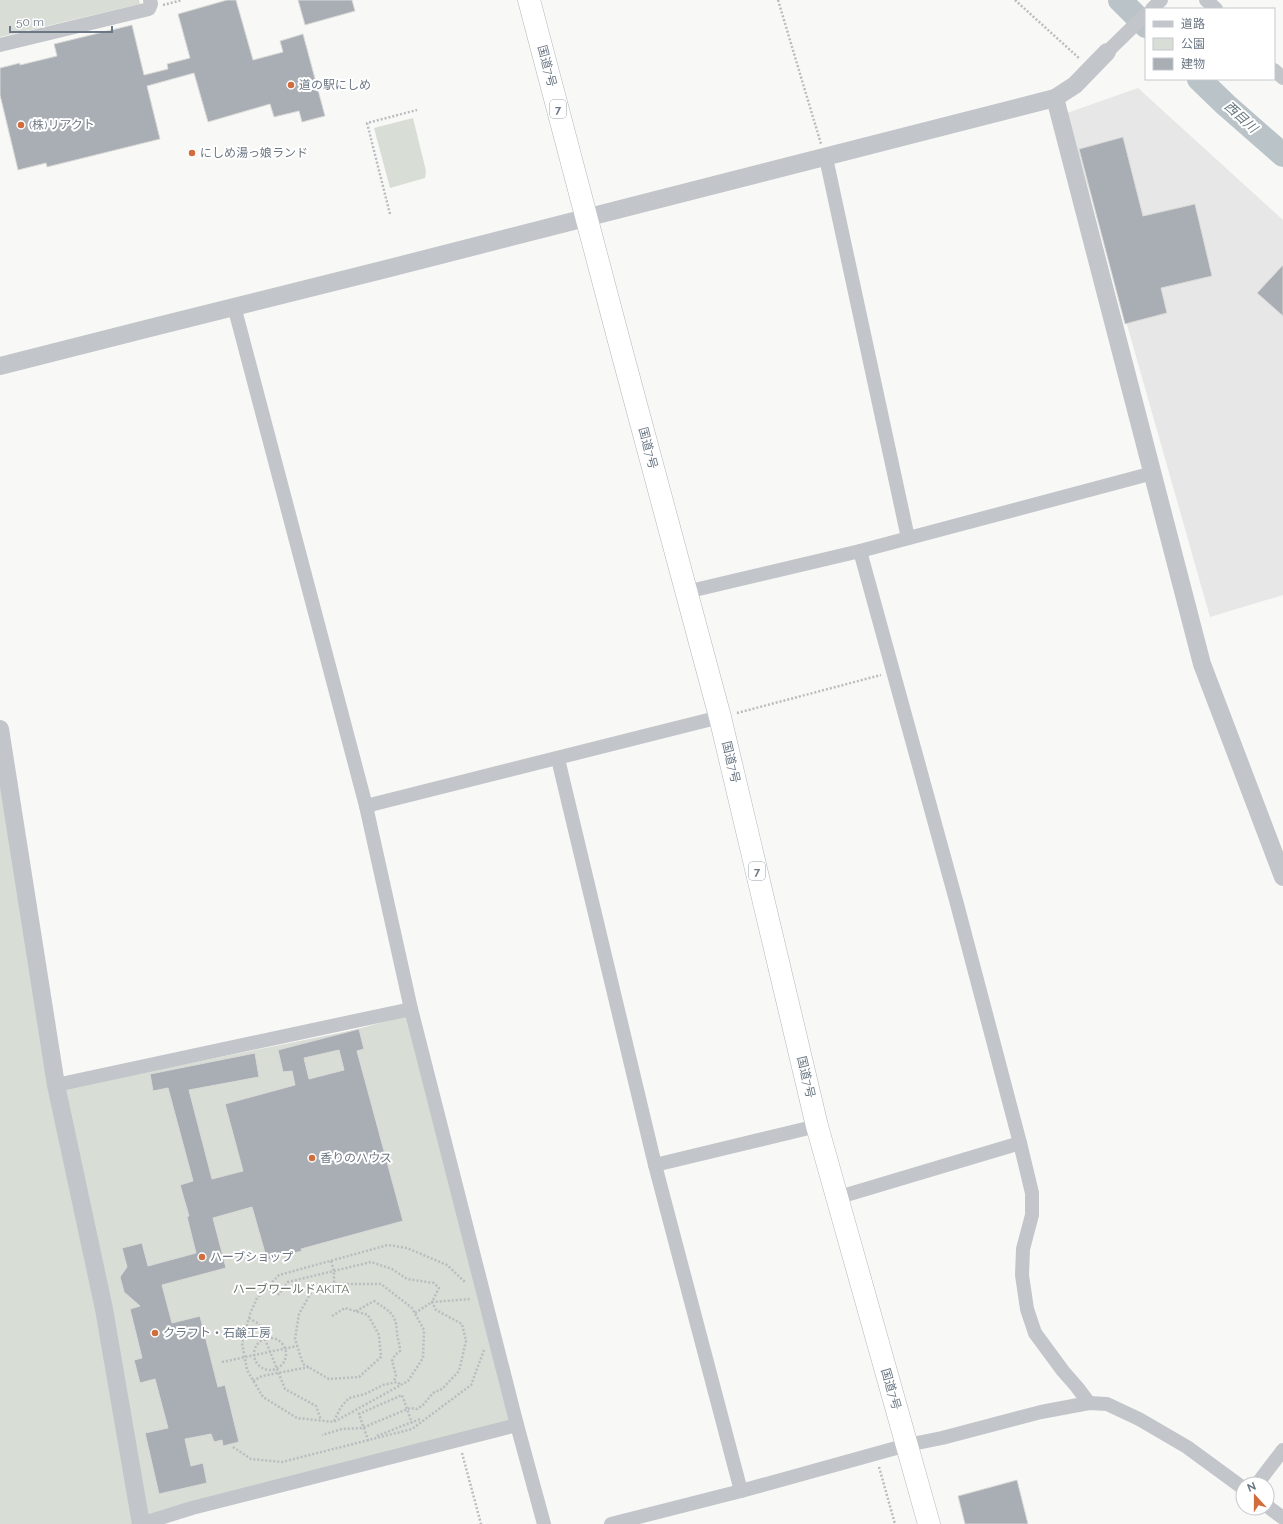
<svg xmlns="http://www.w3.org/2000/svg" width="1283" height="1524" viewBox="0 0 1283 1524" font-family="Raleway,'Noto Sans JP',sans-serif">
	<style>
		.built { fill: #e6e7e6 }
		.green { fill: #d8ddd6 }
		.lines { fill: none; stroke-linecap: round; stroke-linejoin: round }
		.river { stroke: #bac3c8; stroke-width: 24 }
		.building { fill: #a8aeb4; stroke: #dadad8; fill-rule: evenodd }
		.trunk-casing { stroke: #b4b7ba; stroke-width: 23 }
		.path { stroke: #babdbf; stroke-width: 2.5; stroke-dasharray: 2 2; stroke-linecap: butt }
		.minor { stroke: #c2c5c9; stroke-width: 14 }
		.tertiary { stroke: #c2c5c9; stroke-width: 18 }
		.trunk { stroke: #fff; stroke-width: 22 }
		.poi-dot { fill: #d16c3d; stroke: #fff; stroke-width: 1.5 }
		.labels { text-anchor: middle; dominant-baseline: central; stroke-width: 4; stroke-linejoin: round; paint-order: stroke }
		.shield { fill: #fff; stroke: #97a0a9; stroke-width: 1 }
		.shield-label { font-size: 11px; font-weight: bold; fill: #6b7784 }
		.street-label { font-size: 12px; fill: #6b7784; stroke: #fff }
		.poi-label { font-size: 12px; fill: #6b7784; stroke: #fff; text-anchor: start }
		.park-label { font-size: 12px; fill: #667765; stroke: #fff }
		.water-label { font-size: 13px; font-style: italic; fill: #67777f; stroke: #fff }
	</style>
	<rect width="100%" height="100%" fill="#f8f8f6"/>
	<!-- built -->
	<path class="built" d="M1138 88 1283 220V595L1210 617 1067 113Z"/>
	<!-- green -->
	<g class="green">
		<path d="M0 0H139L140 4 0 37Z"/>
		<path d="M413 118 426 171 425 178 390 188 374 128Z"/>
		<path d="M0 774 134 1524H0Z"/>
		<path d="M409 1015 511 1423 147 1516 63 1089 354 1030Z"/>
	</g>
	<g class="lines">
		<!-- river -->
		<g class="river">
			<path d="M1120 0 1146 26"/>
			<path d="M1199 79 1226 105 1283 155"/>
		</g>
	</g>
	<!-- building -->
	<g class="building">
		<path d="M227 0H236L253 60 283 52 280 41 303 34 325 116 302 122 299 111 274 117 270 104 208 122 194 73 147 86 160 139 47 167 46 163 18 170 0 95V68L20 63V65L57 56 54 44 132 25 144 75 168 69 167 64 190 58 178 14Z"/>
		<path d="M298 0H352L355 11 305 25Z"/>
		<path d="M1123 137 1143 216 1195 204 1212 276 1161 288 1167 313 1125 324 1079 149Z"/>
		<path d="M1283 265V316L1257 293Z"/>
		<path d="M359 1029 364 1049 357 1051 403 1221 301 1249 302 1251 267 1260 252 1207 213 1218 226 1268 162 1285 172 1323 200 1316 218 1387 225 1385 239 1442 223 1446 222 1440 214 1442 211 1434 185 1439 191 1466 203 1463 207 1483 159 1494 145 1433 168 1428 155 1379 140 1383 134 1360 142 1358 130 1309 140 1306 124 1292 120 1277 127 1267 122 1248 142 1243 148 1266 196 1253 187 1217 189 1216 180 1185 193 1181 168 1088 153 1091 150 1074 255 1053 259 1077 189 1090 212 1179 243 1171 225 1104 295 1085 292 1071 283 1072 278 1050ZM339 1050 344 1070 309 1079 304 1058Z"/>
		<path d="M1017 1480 1028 1524H965L958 1496Z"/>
	</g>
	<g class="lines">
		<!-- trunk casing -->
		<g class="trunk-casing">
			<path id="trunk" d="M529 0 619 341 720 717 817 1126 929 1524"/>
		</g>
		<!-- path -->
		<g class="path">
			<path d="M778 0 821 144"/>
			<path d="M1015 0 1080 59"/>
			<path d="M163 5 182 0"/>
			<path d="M390 214 367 123 417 110"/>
			<path d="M737 713 881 675"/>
			<path d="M331 1261 334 1271V1284"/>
			<path d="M266 1289 279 1294 288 1282 371 1262 392 1269 407 1279 434 1283 439 1288 432 1302 436 1310 462 1324 466 1341 459 1371 442 1389 433 1393 423 1405 417 1409 410 1408 362 1428 342 1429 322 1435"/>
			<path d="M356 1311 374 1301C389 1311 396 1313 397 1332 397 1338 400 1344 400 1351L395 1355 392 1361 396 1375 394 1382"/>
			<path d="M415 1313 432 1302 471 1299"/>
			<path d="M332 1316 345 1308 368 1315 379 1335 381 1357 359 1377 329 1379 303 1364 295 1339 299 1314 312 1291 334 1284H381L412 1308 424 1330 423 1358 408 1381 334 1422 297 1418 263 1397 247 1370 242 1343 250 1314 257 1298 279 1275 388 1245 407 1248 447 1265 466 1283"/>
			<path d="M249 1318 259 1324 285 1389 316 1406 321 1420"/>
			<circle cx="270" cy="1354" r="16"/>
			<path d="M222 1362 297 1346"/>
			<path d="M253 1381 262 1376 309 1367"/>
			<path d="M334 1421 341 1407 349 1398 365 1394 383 1385 397 1382 401 1385"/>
			<path d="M377 1436 420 1419"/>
			<path d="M369 1440H368L359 1414 402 1395 412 1423"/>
			<path d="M233 1447 251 1459 282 1462 412 1429 471 1385 484 1350"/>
			<path d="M462 1453 481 1524"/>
			<path d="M879 1467 895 1524"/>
		</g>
		<!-- minor -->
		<g class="minor">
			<path d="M1206 0 1216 9"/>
			<path d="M1152 9 1161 0"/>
			<path d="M0 45 149 9 151 4 150 0"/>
			<path d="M1107 52 1146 14"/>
			<path d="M1274 70 1283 78"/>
			<path d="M826 158 908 538"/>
			<path d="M234 306 366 806 411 1009 517 1425 544 1524"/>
			<path d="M860 551 957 904 1020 1143 1032 1193V1215L1023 1249 1022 1275 1027 1309 1035 1333 1063 1371 1077 1387 1089 1403"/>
			<path d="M686 592 860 551 1153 473"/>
			<path d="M558 759 655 1165 741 1491"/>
			<path d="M366 806 720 717"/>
			<path d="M56 1085 411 1009"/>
			<path d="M655 1165 817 1126"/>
			<path d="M836 1198 1020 1143"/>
			<path d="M1257 1484 1283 1450"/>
			<path d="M1267 1506 1283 1518"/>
			<path d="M141 1524 192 1508 517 1425"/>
			<path d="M611 1524 741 1491 907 1445 942 1438 1041 1412 1089 1403 1107 1404 1139 1419 1187 1447 1243 1488"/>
		</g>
		<!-- tertiary -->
		<g class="tertiary">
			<path d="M1055 98 1202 664 1283 877"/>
			<path d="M0 366C127 333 255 302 382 270 607 214 831 156 1055 98L1075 85 1107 52"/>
			<path d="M0 729 56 1085 104 1309 141 1524"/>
		</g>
		<!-- trunk -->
		<use href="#trunk" class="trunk"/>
	</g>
	<!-- markers -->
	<g class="poi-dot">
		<circle cx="291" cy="85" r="4"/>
		<circle cx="21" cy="125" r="4"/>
		<circle cx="192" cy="153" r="4"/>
		<circle cx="312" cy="1158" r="4"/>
		<circle cx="202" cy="1257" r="4"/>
		<circle cx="155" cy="1333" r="4"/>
	</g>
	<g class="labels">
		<!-- shield labels -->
		<g class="shield">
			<rect x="550" y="100" width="16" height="18" rx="3"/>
			<rect x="749" y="862" width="16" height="18" rx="3"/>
		</g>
		<g class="shield-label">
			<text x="558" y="109">7</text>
			<text x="757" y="871">7</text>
		</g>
		<!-- street labels -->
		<g class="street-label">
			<text transform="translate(547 66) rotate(75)">国道7号</text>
			<text transform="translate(648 448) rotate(75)">国道7号</text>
			<text transform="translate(731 762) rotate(77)">国道7号</text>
			<text transform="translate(806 1077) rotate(77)">国道7号</text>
			<text transform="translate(891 1389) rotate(74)">国道7号</text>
		</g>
		<!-- poi labels -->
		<g class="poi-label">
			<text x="299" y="85">道の駅にしめ</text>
			<text x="29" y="125">(株)リアクト</text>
			<text x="200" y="153">にしめ湯っ娘ランド</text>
			<text x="320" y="1158">香りのハウス</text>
			<text x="210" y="1257">ハーブショップ</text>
			<text x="163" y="1333">クラフト・石鹸工房</text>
		</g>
		<!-- park labels -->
		<g class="park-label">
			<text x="291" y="1289">ハーブワールドAKITA</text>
		</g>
		<!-- water labels -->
		<g class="water-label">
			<text transform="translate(1241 117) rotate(42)">西目川</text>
		</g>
	</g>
	<!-- legend -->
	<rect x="1145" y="8" width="130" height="72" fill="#ffffff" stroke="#c4c9ce"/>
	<rect x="1153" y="21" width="20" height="6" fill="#c2c5c9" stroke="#c4c9ce"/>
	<text x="1181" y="28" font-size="12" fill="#6b7784">道路</text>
	<rect x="1153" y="38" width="20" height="12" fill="#d8ddd6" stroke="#c4c9ce"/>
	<text x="1181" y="48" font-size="12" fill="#6b7784">公園</text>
	<rect x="1153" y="58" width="20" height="12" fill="#a8aeb4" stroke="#c4c9ce"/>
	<text x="1181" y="68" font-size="12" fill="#6b7784">建物</text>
	<!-- north arrow -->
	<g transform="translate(1255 1496) rotate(339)"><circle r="19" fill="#ffffff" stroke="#c4c9ce"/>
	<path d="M0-3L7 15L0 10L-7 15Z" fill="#d16c3d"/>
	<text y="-6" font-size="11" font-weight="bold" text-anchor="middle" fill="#6b7784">N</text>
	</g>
	<!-- scale -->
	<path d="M10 26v6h102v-6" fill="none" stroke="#6b7784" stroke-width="2"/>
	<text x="16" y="26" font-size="12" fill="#6b7784" stroke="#ffffff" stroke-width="3" paint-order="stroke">50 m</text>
</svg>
